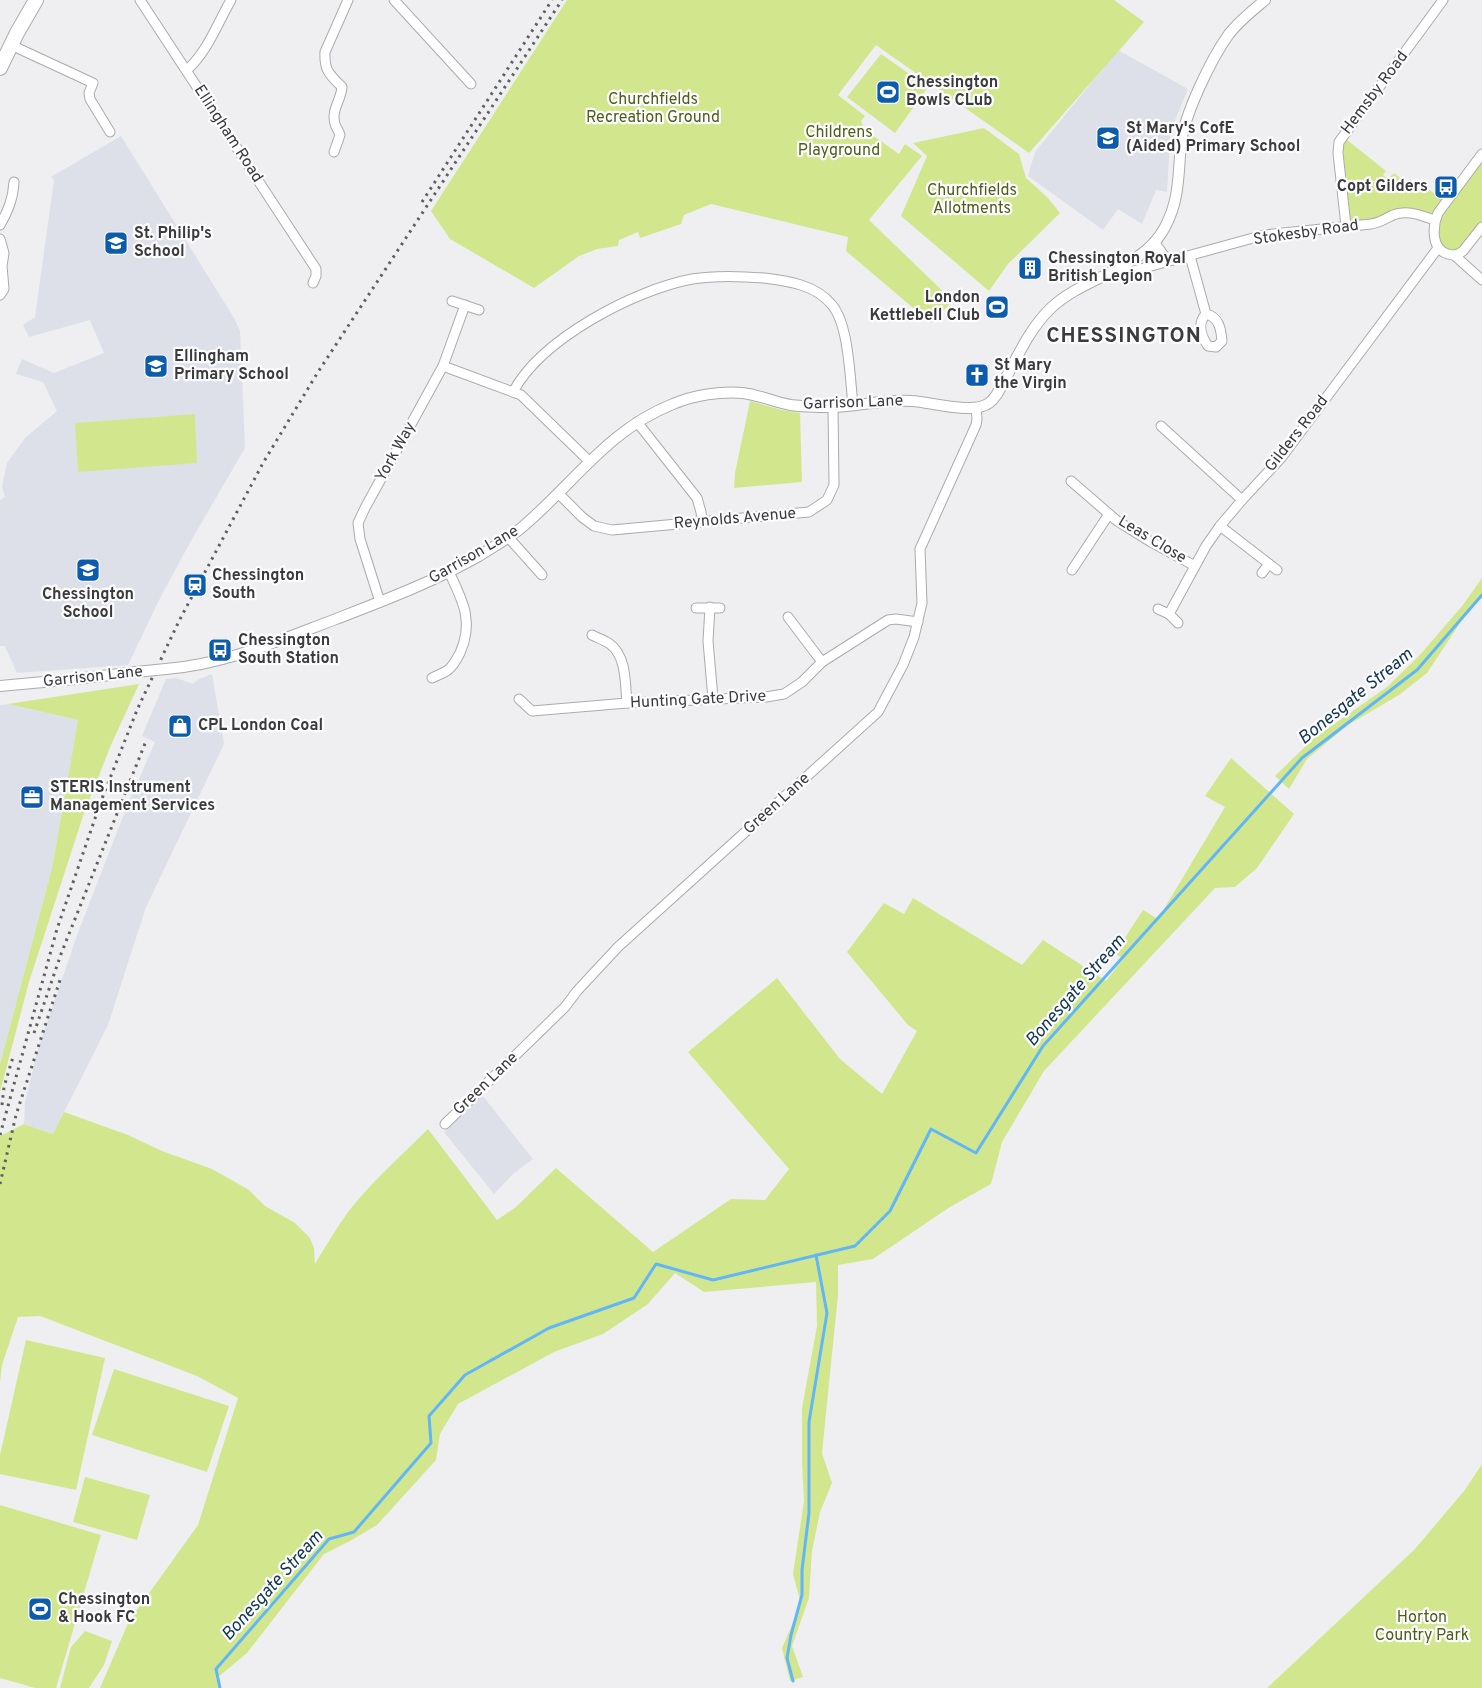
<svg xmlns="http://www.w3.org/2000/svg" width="1482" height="1688" viewBox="0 0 1482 1688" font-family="Overpass,sans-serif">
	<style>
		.built { fill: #dee0e9 }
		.green { fill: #d2e78d }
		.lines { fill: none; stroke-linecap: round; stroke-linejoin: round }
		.stream { stroke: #61b6f7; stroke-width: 3 }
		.minor-casing { stroke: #ababad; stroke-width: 11 }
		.tertiary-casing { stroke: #ababad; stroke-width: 12 }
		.trunk-casing { stroke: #ababad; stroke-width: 16 }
		.minor { stroke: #fff; stroke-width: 9 }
		.tertiary { stroke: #fff; stroke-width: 10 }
		.trunk { stroke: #fff; stroke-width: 14 }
		.rail { stroke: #5f5f60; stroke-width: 3; stroke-dasharray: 2.5 5; stroke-linecap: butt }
		.tertiary-bridge-casing { stroke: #ababad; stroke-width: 12; stroke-linecap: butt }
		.tertiary-bridge { stroke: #fff; stroke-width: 10 }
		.labels { text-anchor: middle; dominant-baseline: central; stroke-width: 4.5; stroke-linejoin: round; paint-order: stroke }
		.poi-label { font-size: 16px; font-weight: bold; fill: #3b3b3c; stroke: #fcfcfe; text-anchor: start }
		.street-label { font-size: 16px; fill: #3b3b3c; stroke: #fcfcfe }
		.park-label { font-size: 16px; fill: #515e19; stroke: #fcfcfe }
		.water-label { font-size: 18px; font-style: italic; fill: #123650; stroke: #fcfcfe }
		.district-label { font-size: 21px; font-weight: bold; letter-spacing: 1px; fill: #3b3b3c; stroke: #fcfcfe }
	</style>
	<rect width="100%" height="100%" fill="#efeff1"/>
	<!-- built -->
	<g class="built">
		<path d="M1118 50 1188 89 1173 125H1171L1167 192 1156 190 1142 224 1118 209 1103 230 1028 176 1035 152Z"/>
		<path d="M121 136 234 318 240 331 245 448 192 539 159 600 128 665 17 673 5 646H0V500L5 497 2 486 7 463 25 438 57 411 43 382 16 374 22 359 54 373 104 353 90 320 29 337 23 325 35 317 54 180 51 177Z"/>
		<path d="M212 674 224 744 146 907 108 1025 53 1134 24 1124 25 1103 37 1052 79 930 126 809 155 742 142 736 166 679 176 678 193 684 199 679Z"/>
		<path d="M8 704 78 720 52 868 0 1064V705Z"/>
		<path d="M482 1095 533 1159 513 1174 494 1194 444 1132Z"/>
	</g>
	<!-- green -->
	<g class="green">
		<path d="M567 0H1114L1144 22 1029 153 876 45 838 95 865 116 861 121 864 129 899 154 905 144 922 156 869 220 953 301 931 323 846 251 848 237 711 204 684 215 681 224 640 238 638 232 619 240 618 246 597 249 579 256 534 288 450 239 431 211Z"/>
		<path d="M881 54 928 87 895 133 847 97Z"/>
		<path d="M984 128 1019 154 1026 178 1047 197 1060 213 1008 264 989 291 901 216 927 156 913 143Z"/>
		<path d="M1342 136 1386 171 1383 175 1388 179 1394 173 1411 187 1428 189 1446 202 1482 154V227L1459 254 1438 248 1435 220 1412 213 1346 226 1338 153Z"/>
		<path d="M750 401 782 410 800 413 802 482 734 488 735 473Z"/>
		<path d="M195 414 197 463 78 472 75 423Z"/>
		<path d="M1482 578V598L1472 605 1427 673 1399 695 1348 725 1307 759 1289 789 1275 776 1313 739 1387 687 1419 656 1463 605Z"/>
		<path d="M139 684 111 745 84 813 29 982 0 1092V1064L52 868 78 720 8 704Z"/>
		<path d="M1231 758 1294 814 1257 868 1235 887 1215 888 1044 1071 1002 1142 991 1184 950 1207 873 1259 838 1265V1295L822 1453 832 1483 820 1512 812 1551 809 1598 792 1646 803 1677 790 1681 782 1648 801 1604 793 1574 804 1501 802 1463V1408L817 1326 816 1282 704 1292 675 1273 648 1304 603 1334 554 1352 458 1404 440 1434 436 1460 377 1525 350 1541 324 1554 247 1653 217 1678 220 1688H100L129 1621 198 1525 238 1398 197 1376 40 1316 18 1317 2 1365 0 1383V1136L24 1124 53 1134 64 1112 128 1135 162 1151 212 1169 249 1190 265 1206 295 1223 310 1238 314 1248 315 1264C325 1247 336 1229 348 1212 371 1182 401 1156 428 1129L497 1220 516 1207 556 1168 653 1252 731 1199 765 1200 789 1169 688 1052 777 978 840 1059 882 1094 917 1031 908 1025 847 952 884 903 904 914 913 898 1022 965 1043 940 1106 981 1123 959 1115 953 1143 910 1158 919 1225 807 1205 796Z"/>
		<path d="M26 1340 105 1358 76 1490 0 1474V1455Z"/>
		<path d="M114 1369 229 1406 207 1472 92 1435Z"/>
		<path d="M1482 1464V1688H1267L1415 1549 1464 1491Z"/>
		<path d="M85 1477 150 1495 137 1540 73 1522Z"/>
		<path d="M0 1505 101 1535 56 1688H35L0 1678Z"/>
		<path d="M85 1631 112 1641 104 1665 89 1688H60L71 1647Z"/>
	</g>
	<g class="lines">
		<!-- stream -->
		<g class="stream">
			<path d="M793 1681 787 1658 791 1635 802 1595V1570L809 1513V1422L827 1313 816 1255"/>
			<path d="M220 1688 216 1669 329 1539 354 1532 431 1443 429 1416 465 1375 549 1328 634 1298 656 1264 713 1280 855 1246 890 1211 931 1129 976 1153 1043 1046 1302 758 1417 670 1482 595"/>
		</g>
		<!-- minor casing -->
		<g class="minor-casing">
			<g id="minor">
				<path d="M140 0 316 269V276L313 283"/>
				<path d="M394 0 471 84"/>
				<path d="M11 45 93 83 89 93 90 99 110 132"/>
				<path d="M187 70C208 51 217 24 231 0"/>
				<path d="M334 152 340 135C339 131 336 128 335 124 331 109 341 101 342 87 330 75 324 71 325 52L348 0"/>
				<path d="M1482 154 1438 213C1433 225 1430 249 1448 254 1453 256 1458 255 1463 251L1482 227"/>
				<path d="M0 225C8 211 13 199 14 182"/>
				<path d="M1346 226 1338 153 1339 142 1443 0"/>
				<path d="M0 239 4 253 2 266 4 289 0 295"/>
				<path d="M1154 242 1168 261"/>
				<path d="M1454 255 1482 280"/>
				<path d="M1190 256 1206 314"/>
				<path d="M1120 266 1124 271H1133L1264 235 1371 224C1379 223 1385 219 1393 215 1407 209 1422 216 1435 220"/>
				<path d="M452 301 479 310"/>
				<path d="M1206 314C1219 317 1221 329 1222 341L1216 347 1208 346C1201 336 1197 323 1206 314Z"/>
				<path d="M443 366 521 395 590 462"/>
				<path d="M513 392C541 339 634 290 692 279 716 275 740 276 764 278 789 281 816 285 832 305 849 325 850 379 853 405"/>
				<path d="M637 422 697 498 701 512 702 522"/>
				<path d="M1161 426 1242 500"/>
				<path d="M1071 481 1116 520 1151 542 1195 566"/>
				<path d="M558 493 582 517 594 526 612 530 809 512 827 500 834 485 833 407"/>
				<path d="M1220 526 1277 570"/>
				<path d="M509 538 542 575"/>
				<path d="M1072 570 1109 514"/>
				<path d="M1262 573 1269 564"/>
				<path d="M380 602 360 539 358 523 365 508 443 366 465 305"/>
				<path d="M710 607 708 641 713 699"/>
				<path d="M696 608H720"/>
				<path d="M1158 609 1169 614"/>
				<path d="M788 617 822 662"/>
				<path d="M1178 623 1169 614 1206 546 1220 526 1242 500 1281 458 1438 248"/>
				<path d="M592 635C598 638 604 640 610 644 627 657 625 684 627 703"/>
				<path d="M432 678C437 675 445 673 449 669 454 665 457 658 460 653 474 622 463 601 449 572"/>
				<path d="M519 699 532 711 627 703 766 697 784 694 802 682 822 662 888 620 896 619 918 622"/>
				<path d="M445 1124 565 1007 577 991 618 947 878 712 903 665 914 637 922 603 920 549 976 425 977 419 976 408"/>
			</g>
		</g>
		<!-- tertiary casing -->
		<g class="tertiary-casing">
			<g id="tertiary">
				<path d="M166 669C227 664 280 640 336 619 385 600 433 582 479 556 493 547 507 539 520 529 573 485 607 430 673 404 694 395 721 391 743 393 759 395 775 402 791 405 805 407 820 407 834 407 860 406 886 399 912 401 931 402 973 415 989 403 998 397 1002 383 1008 374 1020 351 1032 326 1051 308 1083 277 1144 269 1165 227 1180 199 1178 174 1181 144 1184 115 1211 59 1229 34 1239 21 1252 11 1265 0"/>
				<path d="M0 686 76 679 136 672"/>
			</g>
		</g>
		<!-- trunk casing -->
		<g class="trunk-casing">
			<path id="trunk" d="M0 68 17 33 36 0"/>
		</g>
		<!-- minor -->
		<use href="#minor" class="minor"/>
		<!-- tertiary -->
		<use href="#tertiary" class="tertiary"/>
		<!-- trunk -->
		<use href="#trunk" class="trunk"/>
		<!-- rail -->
		<g class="rail">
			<path d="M422 202 552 0"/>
			<path d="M34 1033 61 954 146 741"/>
			<path d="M2 1105 4 1087 13 1057"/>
			<path d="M0 1135 57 929 101 801 137 710 179 621 263 463 318 372 562 0"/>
			<path d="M0 1184 16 1115 61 977"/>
		</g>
		<!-- tertiary-bridge casing -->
		<g class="tertiary-bridge-casing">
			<path id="tertiary-bridge" d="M136 672 166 669"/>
		</g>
		<!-- tertiary-bridge -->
		<use href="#tertiary-bridge" class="tertiary-bridge"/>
	</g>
	<!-- icons -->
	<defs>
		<g id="stadium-square" transform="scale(1.25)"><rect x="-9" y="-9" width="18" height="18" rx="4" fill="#0d5cab" stroke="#fcfcfe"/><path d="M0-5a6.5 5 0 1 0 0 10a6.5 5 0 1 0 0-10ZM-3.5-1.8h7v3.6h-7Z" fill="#fff"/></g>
		<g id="school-square" transform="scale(1.25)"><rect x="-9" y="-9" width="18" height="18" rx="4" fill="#0d5cab" stroke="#fcfcfe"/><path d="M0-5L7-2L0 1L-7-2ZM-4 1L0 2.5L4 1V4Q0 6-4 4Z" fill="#fff"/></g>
		<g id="bus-square" transform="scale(1.25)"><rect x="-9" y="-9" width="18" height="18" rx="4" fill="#0d5cab" stroke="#fcfcfe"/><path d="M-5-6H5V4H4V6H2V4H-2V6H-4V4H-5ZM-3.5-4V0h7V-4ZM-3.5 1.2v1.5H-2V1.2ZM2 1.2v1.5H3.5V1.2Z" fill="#fff"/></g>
		<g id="building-square" transform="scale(1.25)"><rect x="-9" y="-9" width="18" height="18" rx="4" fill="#0d5cab" stroke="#fcfcfe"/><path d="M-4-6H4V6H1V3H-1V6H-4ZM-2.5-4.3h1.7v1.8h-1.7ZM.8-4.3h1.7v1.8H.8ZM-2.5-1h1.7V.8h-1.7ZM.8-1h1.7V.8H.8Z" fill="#fff"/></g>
		<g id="church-square" transform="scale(1.25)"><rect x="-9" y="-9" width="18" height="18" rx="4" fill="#0d5cab" stroke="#fcfcfe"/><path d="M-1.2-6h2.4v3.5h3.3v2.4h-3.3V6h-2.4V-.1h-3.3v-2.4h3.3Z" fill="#fff"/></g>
		<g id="station-square" transform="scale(1.25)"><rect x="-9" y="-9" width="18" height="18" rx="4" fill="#0d5cab" stroke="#fcfcfe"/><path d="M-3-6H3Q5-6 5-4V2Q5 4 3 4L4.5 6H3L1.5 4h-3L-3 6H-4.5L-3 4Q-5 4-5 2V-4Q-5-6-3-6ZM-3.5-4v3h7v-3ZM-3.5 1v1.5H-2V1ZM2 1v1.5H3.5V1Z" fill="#fff"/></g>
		<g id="shop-square" transform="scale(1.25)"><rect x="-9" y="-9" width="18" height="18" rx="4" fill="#0d5cab" stroke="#fcfcfe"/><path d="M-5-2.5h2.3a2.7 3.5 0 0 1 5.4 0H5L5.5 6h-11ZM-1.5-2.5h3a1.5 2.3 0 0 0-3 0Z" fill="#fff"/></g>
		<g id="office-square" transform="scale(1.25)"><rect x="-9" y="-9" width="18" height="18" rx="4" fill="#0d5cab" stroke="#fcfcfe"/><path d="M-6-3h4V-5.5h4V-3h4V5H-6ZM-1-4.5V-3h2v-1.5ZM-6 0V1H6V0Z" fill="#fff"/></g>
	</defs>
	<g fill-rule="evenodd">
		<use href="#stadium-square" x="888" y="92"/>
		<use href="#school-square" x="1108" y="138"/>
		<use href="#bus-square" x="1446" y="187"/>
		<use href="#school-square" x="116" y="243"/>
		<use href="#building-square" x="1030" y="268"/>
		<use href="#stadium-square" x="997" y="307"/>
		<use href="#school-square" x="156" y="366"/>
		<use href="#church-square" x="977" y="375"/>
		<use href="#school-square" x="88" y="570"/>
		<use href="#station-square" x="195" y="585"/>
		<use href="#bus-square" x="220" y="650"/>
		<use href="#shop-square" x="180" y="726"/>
		<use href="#office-square" x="32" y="797"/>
		<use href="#stadium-square" x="40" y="1609"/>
	</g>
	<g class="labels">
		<!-- poi labels -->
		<g class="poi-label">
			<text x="906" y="83">Chessington<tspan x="906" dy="18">Bowls CLub</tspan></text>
			<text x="1126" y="129">St Mary's CofE<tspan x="1126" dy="18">(Aided) Primary School</tspan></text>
			<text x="1428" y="187" text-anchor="end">Copt Gilders</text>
			<text x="134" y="234">St. Philip's<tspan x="134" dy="18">School</tspan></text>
			<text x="1048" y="259">Chessington Royal<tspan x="1048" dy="18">British Legion</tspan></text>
			<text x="980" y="298" text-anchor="end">London<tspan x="980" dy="18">Kettlebell Club</tspan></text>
			<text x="174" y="357">Ellingham<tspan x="174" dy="18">Primary School</tspan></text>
			<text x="994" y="366">St Mary<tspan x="994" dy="18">the Virgin</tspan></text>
			<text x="212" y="576">Chessington<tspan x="212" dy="18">South</tspan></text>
			<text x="88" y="595" text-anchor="middle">Chessington<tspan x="88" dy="18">School</tspan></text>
			<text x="238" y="641">Chessington<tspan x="238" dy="18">South Station</tspan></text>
			<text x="198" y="726">CPL London Coal</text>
			<text x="50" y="788">STERIS Instrument<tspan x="50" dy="18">Management Services</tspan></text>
			<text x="58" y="1600">Chessington<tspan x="58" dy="18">&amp; Hook FC</tspan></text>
		</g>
		<!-- street labels -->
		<g class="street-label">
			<text transform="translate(1375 93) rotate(-53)">Hemsby Road</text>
			<text transform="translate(228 134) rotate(57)">Ellingham Road</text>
			<text transform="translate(1306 233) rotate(-8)">Stokesby Road</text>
			<text transform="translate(853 403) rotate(-2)">Garrison Lane</text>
			<text transform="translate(1297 434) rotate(-52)">Gilders Road</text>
			<text transform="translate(396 452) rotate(-61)">York Way</text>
			<text transform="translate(735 519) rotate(-5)">Reynolds Avenue</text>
			<text transform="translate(1152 540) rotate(31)">Leas Close</text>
			<text transform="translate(474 555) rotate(-30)">Garrison Lane</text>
			<text transform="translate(93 677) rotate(-6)">Garrison Lane</text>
			<text transform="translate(698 700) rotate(-3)">Hunting Gate Drive</text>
			<text transform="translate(777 804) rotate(-42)">Green Lane</text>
			<text transform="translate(486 1084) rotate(-44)">Green Lane</text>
		</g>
		<!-- park labels -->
		<g class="park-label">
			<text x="653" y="100">Churchfields<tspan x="653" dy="18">Recreation Ground</tspan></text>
			<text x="839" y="133">Childrens<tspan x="839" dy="18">Playground</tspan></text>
			<text x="972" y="191">Churchfields<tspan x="972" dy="18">Allotments</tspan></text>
			<text x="1422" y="1618">Horton<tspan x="1422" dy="18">Country Park</tspan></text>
		</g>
		<!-- water labels -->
		<g class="water-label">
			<text transform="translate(1356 697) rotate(-39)">Bonesgate Stream</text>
			<text transform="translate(1076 991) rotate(-49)">Bonesgate Stream</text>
			<text transform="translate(273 1586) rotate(-48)">Bonesgate Stream</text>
		</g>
		<!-- district labels -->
		<g class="district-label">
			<text x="1124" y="336">CHESSINGTON</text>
		</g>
	</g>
</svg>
